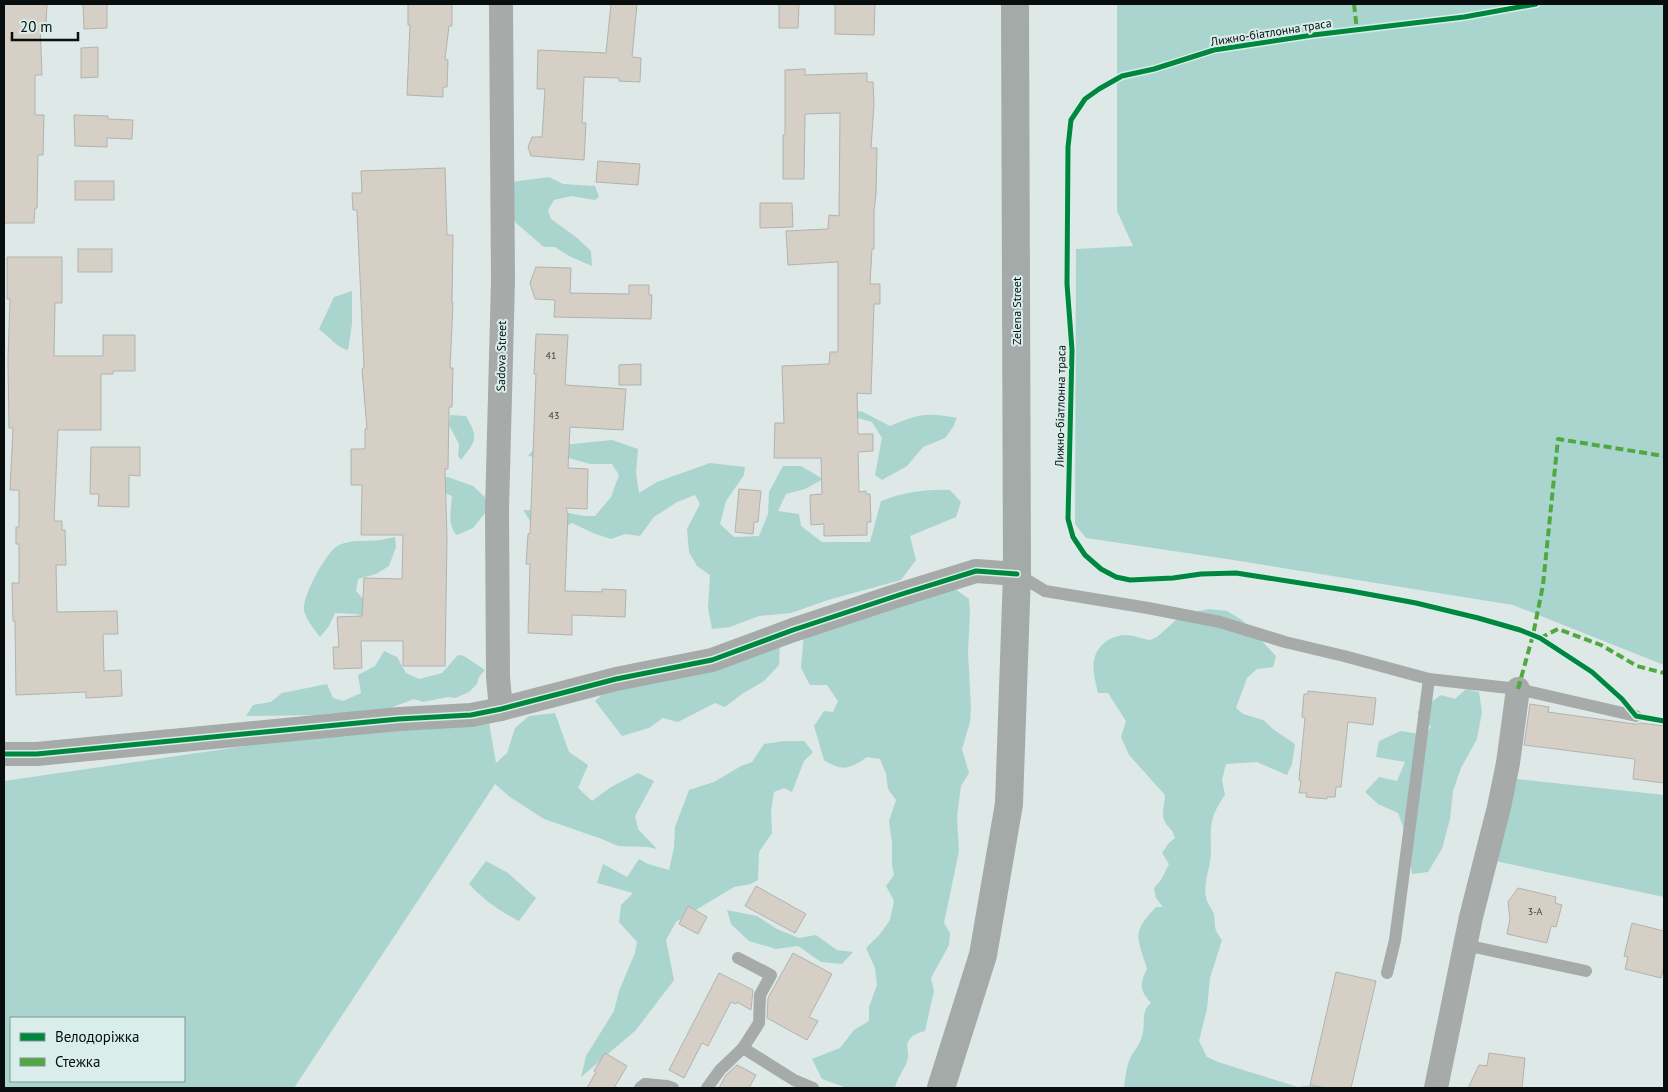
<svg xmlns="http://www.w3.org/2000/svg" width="1668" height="1092" viewBox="0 0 1668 1092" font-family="'PT Sans',sans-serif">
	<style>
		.green { fill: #aad5cf; fill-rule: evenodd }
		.building { fill: #d5cfc6; stroke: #b1b3b0 }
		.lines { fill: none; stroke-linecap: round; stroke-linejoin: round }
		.service { stroke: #a6aaa9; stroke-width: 12 }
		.minor { stroke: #a6aaa9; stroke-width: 24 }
		.trunk { stroke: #a4aaa8; stroke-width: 28 }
		.quiet { stroke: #50a841; stroke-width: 4; stroke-dasharray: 8 4; stroke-linecap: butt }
		.cycleway-casing { stroke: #d9edea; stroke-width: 8 }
		.cycleway { stroke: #00873e; stroke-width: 5 }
		.labels { text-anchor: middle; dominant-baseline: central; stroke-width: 4; stroke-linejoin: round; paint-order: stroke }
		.number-label { font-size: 10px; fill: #3a3e3b }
		.street-label { font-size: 12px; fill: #070e0d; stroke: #d9edea }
	</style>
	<rect width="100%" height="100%" fill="#dee8e6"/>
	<!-- green -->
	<g class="green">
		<path d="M1117 4H1664V665L1513 605 1227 559 1086 538 1075 524 1076 249 1133 246 1117 211Z"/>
		<path d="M549 177 563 184 595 186 599 197 595 200 571 196 554 200 548 210 551 219 576 237 591 251 592 266 569 256 555 247H544L516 223 511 215 512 182Z"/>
		<path d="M352 291V324L348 350C339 349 327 335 319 329L334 297Z"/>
		<path d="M833 405 863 412 890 426C919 414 925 412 957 418L953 427 945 438 923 447 907 466 882 480 875 475 882 438 872 422 847 415Z"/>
		<path d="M450 415 466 416C479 438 476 441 461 460L458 456 459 444 449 425Z"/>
		<path d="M612 440 638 449 636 473 639 493 657 482 710 463 745 467 744 475 726 501 720 524 734 537 759 536 768 514 769 492 783 466H801L823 479 805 489 786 494 778 511 799 514 801 526 822 542H870L881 501C906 492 924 489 950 490L961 502 956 517 910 536 916 560 901 580 828 600 791 613 759 616 730 627 712 629 708 608 710 575 697 566 689 552 687 529 700 504 695 495 677 502 654 517 640 536 625 534 611 539 593 533 572 523 560 530 532 524 523 510 559 511 584 516H595L611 497 619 475 612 464H590L569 458 545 459 528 456 535 448Z"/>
		<path d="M448 477 473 486 487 499 486 512 473 528 457 535C447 526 451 509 452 496L440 491 435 478Z"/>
		<path d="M395 537 396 547 389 566 376 574 358 579 356 591 365 601 367 617 356 614 335 613 329 626 320 637C314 629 307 621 304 611 301 598 327 550 339 545 352 539 366 542 380 540 385 539 390 538 395 537Z"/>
		<path d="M947 583 969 599 970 613 968 652 971 707 970 722 962 749 969 773 961 786 957 816 959 851 944 923 950 933 949 945 931 978 934 991 925 1031C918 1033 911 1035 908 1042 906 1046 909 1053 908 1058 905 1070 897 1077 895 1088H847L822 1079 812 1059 840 1048 854 1030 869 1021V1007L877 985 875 968 866 948 880 934 890 920 894 901 886 886 894 875 892 865V843L889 821 896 800 888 789 886 774 880 759 867 757C850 769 842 772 824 760L814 726 824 711 833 712 838 701 827 685H810L801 668 804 633Z"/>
		<path d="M1209 609 1227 611 1242 620 1276 656 1273 667 1257 669 1247 678 1236 708 1243 714 1263 720 1273 729 1295 744 1292 764 1287 775 1257 762 1226 764 1222 780 1225 795C1208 819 1211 827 1211 854 1210 870 1202 885 1207 901 1209 906 1213 910 1214 915 1216 929 1213 927 1222 940L1210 978 1207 1009 1199 1041 1207 1057 1218 1062 1298 1087 1328 1083 1331 1088H1124C1125 1080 1126 1069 1129 1061 1132 1052 1140 1046 1142 1036 1146 1025 1140 1011 1151 1003 1140 991 1139 984 1147 969 1137 935 1131 934 1156 907H1163L1156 898 1154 888 1161 880 1169 864 1162 853 1168 844 1175 838C1172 827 1167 828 1164 820 1161 813 1165 803 1165 795L1129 755 1121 737 1126 721 1108 693H1098C1093 672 1088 654 1108 640 1113 637 1120 635 1126 635 1134 635 1142 639 1150 640L1157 637 1183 614Z"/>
		<path d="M780 645 779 665 764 681 742 694 725 707 715 703 678 722 663 718 649 728 622 736 595 701 608 689Z"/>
		<path d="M384 651 397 657 406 673 419 679 442 673 458 655 464 656 485 670 479 677 477 684 469 692 455 698 448 697 423 702 414 699 393 707 380 715 356 718 333 713 318 715 246 716 253 705 271 702 282 693 327 684 333 698 343 701 361 693 358 675 375 666Z"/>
		<path d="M1466 689 1479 692 1482 712 1477 739 1461 768 1453 791 1450 819 1442 849 1428 872 1412 874 1405 832 1398 813 1378 804 1365 792 1379 777 1397 781 1405 762 1376 757 1379 741 1401 731 1425 735 1431 727 1417 712 1441 695 1455 699Z"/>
		<path d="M487 711 496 763 507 753 515 728 529 716 555 713 569 752 588 765 578 788 592 801 611 787 638 773 654 781 635 816 638 829 657 849 648 847 618 846 602 839 544 819 510 797 495 784 294 1088H4V781ZM11 1018H184V1081H11Z"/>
		<path d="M784 741H804L813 752 804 761 792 792 784 788 774 792 771 811 772 833 759 852 758 880 751 884 734 887 676 922 666 940 674 980 636 1030 581 1077 586 1056 614 1011 619 991 635 953 637 942 619 922 621 905 633 893 597 883 603 864 627 877 639 859 648 864 669 870 674 847 675 827 689 790 714 782 741 766 752 762 764 744Z"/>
		<path d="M1517 779 1664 795V897L1495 861Z"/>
		<path d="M486 861 508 873 536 898 519 921C499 911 484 900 469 884Z"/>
		<path d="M727 910 757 916 777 929 799 938 816 935 837 950 853 952 842 964 821 962 798 946 776 949 749 941 731 924Z"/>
	</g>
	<!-- building -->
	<g class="building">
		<path d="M4 4H47L46 25H40L42 75H35V115H44L43 155H38L37 208H35L34 223H4Z"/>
		<path d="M83 4H107V28L84 29Z"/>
		<path d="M408 4H452V26H449L445 59 448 60 447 87H443V97L407 95 410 25H408Z"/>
		<path d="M611 4H637L632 57 641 58 640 82 619 81V78L584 77 582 123H586L584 160 531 156 528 147 532 137H542L545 89H537L538 50 606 53Z"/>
		<path d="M779 4H799L798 28H779Z"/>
		<path d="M835 4H875L874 35 835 34Z"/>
		<path d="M98 47V77L81 78V48Z"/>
		<path d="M805 69V75L867 73V82H873L874 104 871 148H877L876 194 874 211V249H872L870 284H880V304H874L871 394 857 393 858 434H873V451L858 452 859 492 866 491V494H870L871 522H867V535L824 536V524L811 525 810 495 822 494 821 458H774L775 423H784L782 366 829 364 830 352H838V262L788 265 786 231 828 229 829 215 839 216 840 113 805 114 804 179H783V135H785V70Z"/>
		<path d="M74 115 108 116V119L133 120 132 139 107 138V147L75 146Z"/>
		<path d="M598 161 640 164 638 185 596 182Z"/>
		<path d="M445 168 447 235H453L452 303H453L450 368H453L452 407H449L448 469H445L447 538 445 666H403V641H361L362 668 334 669 333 647H339L337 617 362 616 364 578 402 579 403 535H361L362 485H351V449H365V429H367L362 369 364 368 357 210H353L352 193H362L361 171Z"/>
		<rect x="75" y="181" width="39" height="19"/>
		<path d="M760 203H792L793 227 760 228Z"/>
		<rect x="78" y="249" width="34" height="23"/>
		<path d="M7 257H62V303H55L54 356H103V335H135V371H113V374H101V430H58L54 521H62V530H65L66 565H56L57 612 117 611 118 634H103L104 671 121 670 122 696 86 698V692L16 695 15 621H13L12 583H19V544H16V527H19V490H10L13 428H9L8 360 10 299H7Z"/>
		<path d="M536 267 571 268 570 293 629 294V285H649V295H652L651 319 554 317 555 300 535 299 530 283Z"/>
		<path d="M536 334 568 335 565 385 626 389 623 430 570 427 568 468 588 469 587 509 566 508 568 514 565 591 602 592V589L626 590 625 617 572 615V635L528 633 530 564H526L528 534H530L536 374H534Z"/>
		<path d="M641 364V385H619V365Z"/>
		<path d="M91 447H140V476L129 475V507L98 506 99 494H90Z"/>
		<path d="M739 489 761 491 758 522H754L753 534 735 532Z"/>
		<path d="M1308 691 1376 698 1373 725 1348 722 1341 787H1336L1335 797H1327V799L1306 797 1307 793H1299L1301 781 1299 780 1305 718 1302 717 1304 694H1308Z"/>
		<path d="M1530 704 1549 707 1548 712 1634 724H1639L1640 723 1664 726V783L1633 779 1635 759 1524 745Z"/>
		<path d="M756 886 806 914 795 933 745 906Z"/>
		<path d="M1518 888 1556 897 1555 903 1562 905 1556 927 1551 926 1547 943 1507 934 1510 919 1508 902Z"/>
		<path d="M688 906 707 917 698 934 679 924Z"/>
		<path d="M1632 923 1664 931V966L1661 978 1625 969 1628 957 1624 956Z"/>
		<path d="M793 953 832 974 809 1017 818 1021 807 1040 767 1018 768 998Z"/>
		<path d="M1336 972 1376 981 1351 1088H1326L1310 1085Z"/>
		<path d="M719 973 753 990 751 1010 737 1002 736 1004 731 1002 708 1046 702 1043 684 1078 669 1070Z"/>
		<path d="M605 1053 627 1066 614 1088H587L596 1072 594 1071Z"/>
		<path d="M1489 1053 1525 1058 1522 1088H1468L1479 1065 1487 1066Z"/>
		<path d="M737 1065 756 1075 749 1088H719L726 1075Z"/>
	</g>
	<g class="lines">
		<!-- service -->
		<g class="service">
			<path d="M1017 574 1045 591 1148 608 1220 622 1285 642 1344 656 1429 679 1518 689 1636 716"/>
			<path d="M1465 945 1586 971"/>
			<path d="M738 958 771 975 760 995 759 1023 743 1048"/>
			<path d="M1387 973 1395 940 1429 679"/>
			<path d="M640 1088 645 1084 667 1086 673 1088"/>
			<path d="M707 1088 720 1070 743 1048 794 1080 813 1088"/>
		</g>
		<!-- minor -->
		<g class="minor">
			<path d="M501 709 498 677 497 510 503 281 501 4"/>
			<path d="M4 754H37L399 719 471 715 501 709 616 679 712 660 793 630 902 594 976 571 1017 574"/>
			<path d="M1436 1088 1471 917 1499 807 1508 763 1518 689"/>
		</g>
		<!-- trunk -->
		<path class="trunk" d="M941 1088 983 955 1009 804 1017 574 1015 4"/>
		<!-- quiet -->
		<g class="quiet">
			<path d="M1354 4 1357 30"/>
			<path d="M1540 638 1558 629 1601 645 1637 666 1664 673"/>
			<path d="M1518 689 1533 635 1543 585 1558 439 1664 456"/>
		</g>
		<!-- cycleway casing -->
		<g class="cycleway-casing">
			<g id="cycleway">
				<path d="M1536 4 1464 17 1313 35 1214 50 1154 69 1122 76 1099 89 1085 99 1071 120 1068 147 1067 284 1072 350 1068 519 1073 537 1085 555 1101 569 1116 577 1130 580 1173 578 1201 574 1236 573 1351 591 1416 603 1478 618 1520 630 1540 638 1592 672 1622 699 1636 716 1664 721"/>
				<path d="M4 754H37L399 719 471 715 501 709 616 679 712 660 793 630 902 594 976 571 1017 574"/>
			</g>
		</g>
		<!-- cycleway -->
		<use href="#cycleway" class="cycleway"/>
	</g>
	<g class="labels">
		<!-- number labels -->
		<g class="number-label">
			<text x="551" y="355">41</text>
			<text x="554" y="415">43</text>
			<text x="1535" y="911">3-А</text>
		</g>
		<!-- street labels -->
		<g class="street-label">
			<text transform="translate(1271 32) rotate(-9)">Лижно-біатлонна траса</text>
			<text transform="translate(1016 311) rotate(-90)">Zelena Street</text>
			<text transform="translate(501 356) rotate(-89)">Sadova Street</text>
			<text transform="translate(1060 406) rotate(-89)">Лижно-біатлонна траса</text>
		</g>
	</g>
	<!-- border -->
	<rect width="1668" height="1092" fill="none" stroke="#070e0d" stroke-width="10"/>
	<!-- legend -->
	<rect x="10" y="1017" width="175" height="65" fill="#d9edea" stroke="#859492"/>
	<rect x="20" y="1033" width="25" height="8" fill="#00873e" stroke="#859492"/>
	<text x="55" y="1042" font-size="15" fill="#070e0d">Велодоріжка</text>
	<rect x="20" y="1058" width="25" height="8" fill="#50a841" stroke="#859492"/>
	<text x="55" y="1067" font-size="15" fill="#070e0d">Стежка</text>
	<!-- scale -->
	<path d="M12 32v8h66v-8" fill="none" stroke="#070e0d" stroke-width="2.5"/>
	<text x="20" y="32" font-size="15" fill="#070e0d" stroke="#d9edea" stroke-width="4" paint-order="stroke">20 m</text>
</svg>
